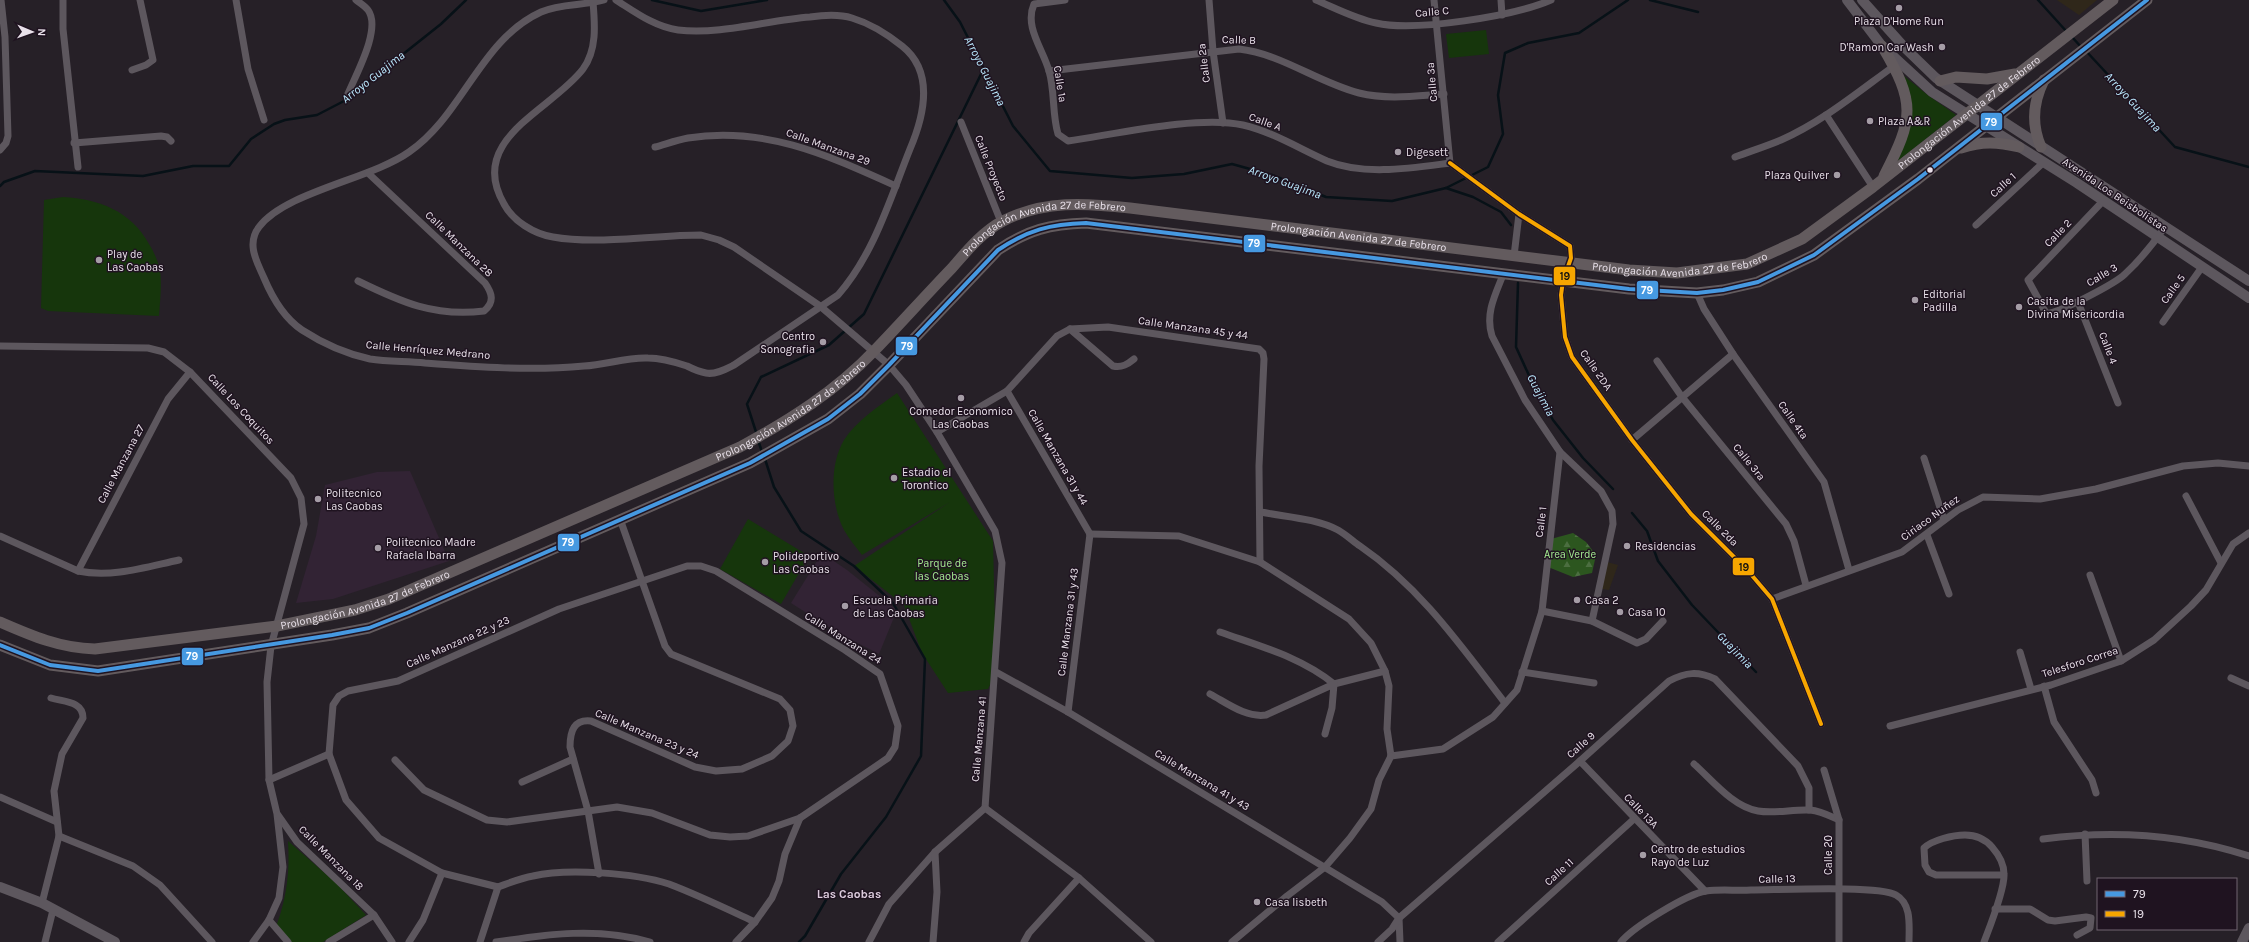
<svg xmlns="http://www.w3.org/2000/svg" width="2249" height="942" viewBox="0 0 2249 942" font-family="Karla,sans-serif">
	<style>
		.commercial { fill: #2f271a }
		.built { fill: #322334 }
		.green { fill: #16360c }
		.forest { fill: url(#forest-firs) }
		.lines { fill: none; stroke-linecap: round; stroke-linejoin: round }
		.stream { stroke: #071117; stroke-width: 2.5 }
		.street { stroke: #5d575e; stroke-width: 7 }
		.secondary { stroke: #5d575e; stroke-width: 10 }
		.primary { stroke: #635b5e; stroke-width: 11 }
		.bus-1-casing { stroke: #1f1320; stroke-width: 7 }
		.bus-2-casing { stroke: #1f1320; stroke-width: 7 }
		.bus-1 { stroke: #4699e1; stroke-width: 4 }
		.bus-2 { stroke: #f7a600; stroke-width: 4 }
		.poi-dot { fill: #a59da6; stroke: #1f1320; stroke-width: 1.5 }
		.bus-dot { fill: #e9e1ea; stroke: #1f1320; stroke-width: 1.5 }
		.labels { text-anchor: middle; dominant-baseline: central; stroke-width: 3; stroke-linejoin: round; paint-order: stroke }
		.street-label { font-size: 11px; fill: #e9e1ea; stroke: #1f1320 }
		.poi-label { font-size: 11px; fill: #e9e1ea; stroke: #1f1320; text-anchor: start }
		.park-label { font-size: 11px; fill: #a4ec91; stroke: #1f1320 }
		.water-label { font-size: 12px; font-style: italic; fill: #bbebff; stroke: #1f1320 }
		.neighbourhood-label { font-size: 12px; font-weight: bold; fill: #dccbdd; stroke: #1f1320 }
		.line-badge { stroke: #1f1320; stroke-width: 1.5 }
		.badge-label { font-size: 11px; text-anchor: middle; font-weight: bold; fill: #fff }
		.pale-badge-label { font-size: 11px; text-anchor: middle; font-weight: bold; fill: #111 }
	</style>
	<defs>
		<pattern id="forest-firs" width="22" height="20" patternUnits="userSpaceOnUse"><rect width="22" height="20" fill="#2c561f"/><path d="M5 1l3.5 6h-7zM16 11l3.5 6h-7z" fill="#4b6e40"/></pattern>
	</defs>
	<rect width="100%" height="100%" fill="#262027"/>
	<!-- commercial -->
	<g class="commercial">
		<path d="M2057 0H2097L2079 15Z"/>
		<path d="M1607 562 1618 565 1609 590 1602 589Z"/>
	</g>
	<!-- built -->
	<g class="built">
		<path d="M410 471 449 561 333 599 296 603 316 536 325 485 377 472Z"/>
		<path d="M822 553 847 570 897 610 879 654 838 633 791 603Z"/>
	</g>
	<!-- green -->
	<g class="green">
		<path d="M1486 30 1489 54 1449 58 1446 34Z"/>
		<path d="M1904 76 1929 96 1956 115 1894 164 1902 149Z"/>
		<path d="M63 197C99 199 131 211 149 244 154 252 158 261 160 270 162 285 160 301 159 316L48 311 41 308 44 200Z"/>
		<path d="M897 393 993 541 996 672 988 689 948 693 922 653 904 605 854 566 950 502 862 555C856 547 849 539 844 530 831 505 829 465 844 440 856 421 879 406 897 393Z"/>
		<path d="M748 519 809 556 781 604 720 569Z"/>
		<path d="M288 841 336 883 366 915 323 942H290L277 924C287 896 290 871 288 841Z"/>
	</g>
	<!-- forest -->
	<path class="forest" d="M1573 533 1586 542 1596 555 1592 573 1573 577 1548 567 1551 539Z"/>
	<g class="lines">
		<!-- stream -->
		<g class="stream">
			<path d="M652 0 701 11 767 0"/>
			<path d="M944 0 960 22 1013 126 1050 171 1132 178 1184 174 1232 164 1272 175 1326 197 1392 201 1446 188 1488 167 1503 134 1498 95 1505 53 1528 43 1579 33 1628 0"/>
			<path d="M1650 0 1698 12"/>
			<path d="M2038 0 2067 32"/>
			<path d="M2072 37 2082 48"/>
			<path d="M2086 51 2175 147 2249 167"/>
			<path d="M0 186 4 182 35 171 143 176 193 166H229L251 139 274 124 285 120 317 115 344 101 441 24 466 0"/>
			<path d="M1446 188 1473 197 1501 212 1511 225"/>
			<path d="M1518 283 1516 347 1532 382 1553 420 1583 458 1613 489"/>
			<path d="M757 435 747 404 761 377 829 345 864 314 984 68"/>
			<path d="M758 440 762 452"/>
			<path d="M765 459 774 487 801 531 854 566 893 603 925 659 921 756 886 817 841 874 805 936 799 942"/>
			<path d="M1632 513 1647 531 1658 561 1692 605 1756 672"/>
		</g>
		<!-- street -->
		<g class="street">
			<path d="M63 0V29L78 167"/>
			<path d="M236 0 248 69 264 120"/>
			<path d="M604 0C583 6 561 3 541 12 480 40 463 115 409 152 371 179 285 192 259 227 246 244 257 262 264 278 272 297 284 318 302 330 322 343 347 354 370 359 388 362 407 361 425 363 477 367 532 371 584 366 606 365 626 357 648 358 660 358 675 362 687 366 693 369 700 372 706 373 715 375 726 369 734 365L838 295C874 254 890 199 910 149 924 116 935 72 902 46 887 34 872 24 852 18 839 14 824 15 810 17 768 20 721 35 678 30 655 27 635 12 616 0"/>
			<path d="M1065 0 1034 4C1024 27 1043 49 1049 71 1055 91 1052 114 1058 134L1068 141C1116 134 1199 115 1243 125 1273 132 1300 149 1327 161 1364 176 1412 168 1450 163"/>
			<path d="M1209 0 1213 51 1223 123"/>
			<path d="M1316 0C1335 8 1356 19 1376 23 1415 32 1514 16 1551 0"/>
			<path d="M1434 0 1450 163"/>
			<path d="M1501 0 1502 15"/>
			<path d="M593 2C595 25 597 50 583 69 552 110 466 139 504 204 513 221 534 234 553 237 597 245 655 235 701 235L719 240 734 247 820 306 889 365 906 385 937 432 995 531 1002 563 985 808"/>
			<path d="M132 70 146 65 153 60 140 0"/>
			<path d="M1049 71 1239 49C1282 54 1317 82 1359 93 1387 100 1415 96 1444 94"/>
			<path d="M347 96C355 76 382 29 368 10 365 6 360 3 356 0"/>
			<path d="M1826 115 1873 187"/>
			<path d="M961 122 1001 222"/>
			<path d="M74 143 161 136 167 137 171 141"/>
			<path d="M655 147C666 144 677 140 688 138 765 126 827 155 896 186"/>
			<path d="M0 150 6 143 8 136 5 37 1 0"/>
			<path d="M1735 157C1751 151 1767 146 1781 140 1822 122 1858 92 1894 66"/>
			<path d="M1450 163 1519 214 1570 246 1571 258 1563 281 1561 295 1565 337 1572 357 1632 440 1691 514 1749 572 1772 599 1821 724"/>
			<path d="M2103 201 2028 280 2046 313C2056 315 2116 283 2125 274 2139 261 2153 244 2164 228"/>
			<path d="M1976 225 2044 162"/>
			<path d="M1514 256 1519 214"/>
			<path d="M358 281C401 302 434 317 484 311 495 302 492 293 485 283L368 173"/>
			<path d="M1697 293 1704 309 1733 354 1824 482 1849 570"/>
			<path d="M2078 302 2118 403"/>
			<path d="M2163 322 2202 267"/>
			<path d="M1070 329 1113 366C1122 368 1128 364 1134 359"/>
			<path d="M0 346 148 348 164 352 190 372 291 478 301 498 304 524 271 646 267 682 269 780 277 814 283 867 279 898 269 920 253 942"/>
			<path d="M1657 361 1682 397 1786 524 1794 541 1806 585"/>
			<path d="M1007 391 1090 534"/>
			<path d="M937 432 1007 391 1057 336 1070 329 1108 327 1259 349 1263 353 1264 359 1259 466 1260 562"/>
			<path d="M1632 440 1733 354"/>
			<path d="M1560 452 1601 491 1612 511 1613 524 1592 621"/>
			<path d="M1924 458 1944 520"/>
			<path d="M2186 496 2221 563"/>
			<path d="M1261 512C1285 517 1315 518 1338 530 1345 534 1353 541 1360 546 1420 587 1461 646 1505 703"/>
			<path d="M1090 534 1179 536 1260 562 1349 619 1371 643 1385 671 1389 686 1387 729 1391 756"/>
			<path d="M1927 535 1949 594"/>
			<path d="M0 536 78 571C112 578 146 567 179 560"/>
			<path d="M78 571 168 399 190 372"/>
			<path d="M2090 575 2121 661"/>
			<path d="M1772 599 1902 552 1958 510 1983 497 2040 499 2096 489 2183 466 2218 463 2249 466"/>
			<path d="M1542 611 1592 621 1637 643 1646 639 1663 621"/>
			<path d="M1220 632C1259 646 1301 657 1334 684L1385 671"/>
			<path d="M2020 652 2031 689"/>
			<path d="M996 672 1068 712 1382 902 1399 918 1400 942"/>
			<path d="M1522 672 1594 683"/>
			<path d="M2231 678 2249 686"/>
			<path d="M2044 686 2054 722 2092 780 2096 793"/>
			<path d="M1210 694C1227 703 1246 718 1266 715L1334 684 1332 708 1325 734"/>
			<path d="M1068 712 1090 534"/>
			<path d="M1890 726 2051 685 2121 661 2154 640 2191 606 2206 590 2233 544 2249 533"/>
			<path d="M1391 756 1443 749 1493 717 1517 690 1542 611 1560 452 1525 400 1492 336C1485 314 1495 295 1503 275"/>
			<path d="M395 760 424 790 487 820 507 822 617 807 652 813 710 835 730 837 748 836 800 818 888 758 895 747 898 726 880 674 845 650 716 571 701 566H687L559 609 398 681 348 691 339 696 333 705 329 754 346 800 379 838 442 873 498 887"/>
			<path d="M1580 761 1705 891"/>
			<path d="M1694 764C1712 780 1733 807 1758 811 1775 814 1793 809 1810 810 1821 811 1830 816 1839 820"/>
			<path d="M1824 770 1839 820V942"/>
			<path d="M269 780 329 754"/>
			<path d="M522 782 573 759"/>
			<path d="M0 797 57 822"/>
			<path d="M985 808 1079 878 1151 942"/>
			<path d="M278 815 297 842 374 915 392 942"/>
			<path d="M2085 834 2087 881"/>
			<path d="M59 836 133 866 160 885 212 942"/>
			<path d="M2043 839C2112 830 2182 834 2249 856"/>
			<path d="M599 874 588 811 570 747C570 731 574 719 591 721L695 767 716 771 742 769 772 756 788 741 793 726 790 710 780 699 671 654 665 646 620 519"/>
			<path d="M498 887C509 883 521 878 533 876 567 868 635 873 669 884 698 895 727 909 755 922"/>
			<path d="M42 903 59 836 54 791 62 754 83 718C83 701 64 702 51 698"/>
			<path d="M1995 909H2030L2048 920 2055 921 2086 917 2091 918 2090 928 2077 935"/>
			<path d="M269 920 288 942"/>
			<path d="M45 942 53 910"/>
			<path d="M329 942 374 915"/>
			<path d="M409 942 423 920 442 873"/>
			<path d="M480 942 498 887"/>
			<path d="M496 942C548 934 598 927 650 942"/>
			<path d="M736 942 755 922 772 898 779 881 785 854 800 818"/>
			<path d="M869 942 889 904 935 852 985 808"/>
			<path d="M933 942 937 892 935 852"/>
			<path d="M1024 942 1029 933 1079 878"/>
			<path d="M1232 942 1287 896 1325 867 1350 838 1371 809 1379 780 1391 756"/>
			<path d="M1378 942 1392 929 1399 918 1580 761 1669 681C1686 672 1698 671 1715 679L1798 766 1809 788V810"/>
			<path d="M1498 942 1634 819"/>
			<path d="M1621 942C1633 927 1687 894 1706 891 1721 889 1737 891 1751 890 1777 890 1880 885 1896 895 1912 904 1909 926 1909 942"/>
			<path d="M1984 942C1990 926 2005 889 2004 874 2004 863 1999 855 1992 847 1985 839 1975 835 1965 835 1953 835 1932 840 1924 848L1925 865 1929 872 1936 875H2004"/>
		</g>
		<!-- secondary -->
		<g class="secondary">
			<path d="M1847 0 1882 46 1932 92 2077 183 2249 298"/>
			<path d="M1862 0 1906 49 1936 78 2249 281"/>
			<path d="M0 887 42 903 115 942"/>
			<path d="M2242 942 2249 928"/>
		</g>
		<!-- primary -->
		<g class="primary">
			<path d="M1882 46C1916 103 1914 118 1884 176"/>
			<path d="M1940 81 1956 77 1987 79 2015 74"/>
			<path d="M2041 147C2031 124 2033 102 2044 80"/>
			<path d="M1961 148C1982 141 1998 142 2019 147"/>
			<path id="s1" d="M0 622C32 636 60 648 95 649L277 626 355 610 389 599 740 447C790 420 836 391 875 350 901 323 926 295 952 268 966 252 983 231 1003 221 1044 200 1086 203 1130 208L1629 270 1677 273 1747 264 1802 239 1873 187 2113 0"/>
			<path d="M0 645 50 665 98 671 332 635 369 628 407 613 750 463 828 419 860 394 889 365 998 250C1028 230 1050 224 1086 223L1629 289 1697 293 1723 290 1758 282 1814 255 1918 179 2147 0"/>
		</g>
		<!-- bus-1 casing -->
		<g class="bus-1-casing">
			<path id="bus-1" d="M0 645 50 665 98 671 332 635 369 628 407 613 750 463 828 419 860 394 889 365 998 250C1028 230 1050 224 1086 223L1629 289 1697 293 1723 290 1758 282 1814 255 1918 179 2147 0"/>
		</g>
		<!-- bus-2 casing -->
		<g class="bus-2-casing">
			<path id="bus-2" d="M1450 163 1519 214 1570 246 1571 258 1563 281 1561 295 1565 337 1572 357 1632 440 1691 514 1749 572 1772 599 1821 724"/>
		</g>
		<!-- bus-1 -->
		<use href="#bus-1" class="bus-1"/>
		<!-- bus-2 -->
		<use href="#bus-2" class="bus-2"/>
	</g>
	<!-- markers -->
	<g class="poi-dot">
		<circle cx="1899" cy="8" r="4"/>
		<circle cx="1942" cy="47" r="4"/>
		<circle cx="1870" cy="121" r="4"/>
		<circle cx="1398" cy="152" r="4"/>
		<circle cx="1837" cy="175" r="4"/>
		<circle cx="99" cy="260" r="4"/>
		<circle cx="1915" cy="300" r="4"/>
		<circle cx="2019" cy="307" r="4"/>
		<circle cx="823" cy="342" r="4"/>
		<circle cx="961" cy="398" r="4"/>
		<circle cx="894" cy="478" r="4"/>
		<circle cx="318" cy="499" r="4"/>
		<circle cx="1627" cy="546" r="4"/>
		<circle cx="378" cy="548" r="4"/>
		<circle cx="765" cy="562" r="4"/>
		<circle cx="1577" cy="600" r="4"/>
		<circle cx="845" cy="606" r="4"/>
		<circle cx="1620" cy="612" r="4"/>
		<circle cx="1643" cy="855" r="4"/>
		<circle cx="1257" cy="902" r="4"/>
	</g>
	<circle class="bus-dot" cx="1930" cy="170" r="3.5"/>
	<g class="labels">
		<!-- street labels -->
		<g class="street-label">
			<text transform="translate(1432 12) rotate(-5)">Calle C</text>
			<text transform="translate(1239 40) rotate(2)">Calle B</text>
			<text transform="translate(1204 63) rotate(-97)">Calle 2a</text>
			<text transform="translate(1432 82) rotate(-95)">Calle 3a</text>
			<text transform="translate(1060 84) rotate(81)">Calle 1a</text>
			<text stroke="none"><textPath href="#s1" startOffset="2151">Prolongación Avenida 27 de Febrero</textPath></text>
			<text transform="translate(1265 122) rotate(20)">Calle A</text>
			<text transform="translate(828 147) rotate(20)">Calle Manzana 29</text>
			<text transform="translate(991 168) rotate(68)">Calle Proyecto</text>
			<text transform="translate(2003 185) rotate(-42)">Calle 1</text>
			<text transform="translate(2115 195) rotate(34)">Avenida Los Beisbolistas</text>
			<text stroke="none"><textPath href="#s1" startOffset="1167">Prolongación Avenida 27 de Febrero</textPath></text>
			<text transform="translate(2058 233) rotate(-46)">Calle 2</text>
			<text stroke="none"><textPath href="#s1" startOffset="1490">Prolongación Avenida 27 de Febrero</textPath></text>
			<text transform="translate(459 244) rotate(44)">Calle Manzana 28</text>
			<text stroke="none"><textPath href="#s1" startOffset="1814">Prolongación Avenida 27 de Febrero</textPath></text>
			<text transform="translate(2102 275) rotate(-31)">Calle 3</text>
			<text transform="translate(2173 289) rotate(-54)">Calle 5</text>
			<text transform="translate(1193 328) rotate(8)">Calle Manzana 45 y 44</text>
			<text transform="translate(2108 348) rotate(69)">Calle 4</text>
			<text transform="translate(428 350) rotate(5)">Calle Henríquez Medrano</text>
			<text transform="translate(1596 370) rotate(55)">Calle 2DA</text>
			<text transform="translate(241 409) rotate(47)">Calle Los Coquitos</text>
			<text stroke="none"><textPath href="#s1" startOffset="843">Prolongación Avenida 27 de Febrero</textPath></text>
			<text transform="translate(1793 420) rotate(55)">Calle 4ta</text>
			<text transform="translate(1058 457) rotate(60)">Calle Manzana 31 y 44</text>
			<text transform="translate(1749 462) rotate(51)">Calle 3ra</text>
			<text transform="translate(121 464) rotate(-62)">Calle Manzana 27</text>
			<text transform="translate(1930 518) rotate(-36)">Ciriaco Nuñez</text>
			<text transform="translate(1541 522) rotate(-83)">Calle 1</text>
			<text transform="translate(1720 528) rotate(45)">Calle 2da</text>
			<text stroke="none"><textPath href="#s1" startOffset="375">Prolongación Avenida 27 de Febrero</textPath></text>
			<text transform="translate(1068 622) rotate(-83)">Calle Manzana 31 y 43</text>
			<text transform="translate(843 638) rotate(32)">Calle Manzana 24</text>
			<text transform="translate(458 642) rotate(-24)">Calle Manzana 22 y 23</text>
			<text transform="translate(2080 662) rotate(-18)">Telesforo Correa</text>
			<text transform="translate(647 734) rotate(23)">Calle Manzana 23 y 24</text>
			<text transform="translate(979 739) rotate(-85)">Calle Manzana 41</text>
			<text transform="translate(1581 745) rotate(-42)">Calle 9</text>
			<text transform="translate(1202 780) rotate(31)">Calle Manzana 41 y 43</text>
			<text transform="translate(1641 811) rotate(46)">Calle 13A</text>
			<text transform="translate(1828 855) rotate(-90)">Calle 20</text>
			<text transform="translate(331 858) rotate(45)">Calle Manzana 18</text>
			<text transform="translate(1559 872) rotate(-42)">Calle 11</text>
			<text transform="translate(1777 879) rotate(-1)">Calle 13</text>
		</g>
		<!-- poi labels -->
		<g class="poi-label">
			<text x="1899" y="21" text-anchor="middle">Plaza D'Home Run</text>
			<text x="1934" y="47" text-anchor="end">D'Ramon Car Wash</text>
			<text x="1878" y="121">Plaza A&amp;R</text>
			<text x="1406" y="152">Digesett</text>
			<text x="1829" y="175" text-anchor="end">Plaza Quilver</text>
			<text x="107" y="254">Play de<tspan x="107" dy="13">Las Caobas</tspan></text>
			<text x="1923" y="294">Editorial<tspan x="1923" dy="13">Padilla</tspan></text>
			<text x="2027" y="301">Casita de la<tspan x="2027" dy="13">Divina Misericordia</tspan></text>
			<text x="815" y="336" text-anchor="end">Centro<tspan x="815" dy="13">Sonografia</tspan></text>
			<text x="961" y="411" text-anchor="middle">Comedor Economico<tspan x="961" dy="13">Las Caobas</tspan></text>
			<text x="902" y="472">Estadio el<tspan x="902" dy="13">Torontico</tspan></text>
			<text x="326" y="493">Politecnico<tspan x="326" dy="13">Las Caobas</tspan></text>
			<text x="386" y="542">Politecnico Madre<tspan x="386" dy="13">Rafaela Ibarra</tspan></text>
			<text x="1635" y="546">Residencias</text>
			<text x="773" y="556">Polideportivo<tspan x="773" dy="13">Las Caobas</tspan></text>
			<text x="853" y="600">Escuela Primaria<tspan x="853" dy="13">de Las Caobas</tspan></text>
			<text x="1585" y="600">Casa 2</text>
			<text x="1628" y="612">Casa 10</text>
			<text x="1651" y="849">Centro de estudios<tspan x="1651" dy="13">Rayo de Luz</tspan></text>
			<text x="1265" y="902">Casa lisbeth</text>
		</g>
		<!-- park labels -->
		<g class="park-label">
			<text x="1570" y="554">Area Verde</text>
			<text x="942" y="563">Parque de<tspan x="942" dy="13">las Caobas</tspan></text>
		</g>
		<!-- water labels -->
		<g class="water-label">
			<text transform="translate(985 71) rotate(63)">Arroyo Guajima</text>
			<text transform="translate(373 77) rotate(-38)">Arroyo Guajima</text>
			<text transform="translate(2133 102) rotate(47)">Arroyo Guajima</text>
			<text transform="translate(1285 182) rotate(20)">Arroyo Guajima</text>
			<text transform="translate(1541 395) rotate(62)">Guajimia</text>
			<text transform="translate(1735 650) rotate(46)">Guajimia</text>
		</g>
		<!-- neighbourhood labels -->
		<g class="neighbourhood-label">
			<text x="849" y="894">Las Caobas</text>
		</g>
	</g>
	<g class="line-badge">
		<rect x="1980" y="112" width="23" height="19" rx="4" fill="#4699e1"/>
		<rect x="1243" y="234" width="23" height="19" rx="4" fill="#4699e1"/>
		<rect x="1553" y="266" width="23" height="20" rx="4" fill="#f7a600"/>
		<rect x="1636" y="280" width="23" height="20" rx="4" fill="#4699e1"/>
		<rect x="895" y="336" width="23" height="20" rx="4" fill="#4699e1"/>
		<rect x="557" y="533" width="23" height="19" rx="4" fill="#4699e1"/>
		<rect x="1732" y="557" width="23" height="19" rx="4" fill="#f7a600"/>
		<rect x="181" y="647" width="23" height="19" rx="4" fill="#4699e1"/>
	</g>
	<g class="badge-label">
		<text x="1991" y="126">79</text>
		<text x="1254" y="247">79</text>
		<text x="1647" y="294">79</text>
		<text x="907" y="350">79</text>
		<text x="568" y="546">79</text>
		<text x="192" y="660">79</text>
	</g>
	<g class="pale-badge-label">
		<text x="1565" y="280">19</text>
		<text x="1744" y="571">19</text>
	</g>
	<!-- legend -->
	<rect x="2097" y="878" width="140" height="52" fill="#1f1320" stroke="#706571"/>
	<rect x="2105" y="891" width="20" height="6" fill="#4699e1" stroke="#706571"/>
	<text x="2133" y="898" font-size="12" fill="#e9e1ea">79</text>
	<rect x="2105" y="911" width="20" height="6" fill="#f7a600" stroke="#706571"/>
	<text x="2133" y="918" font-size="12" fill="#e9e1ea">19</text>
	<!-- north arrow -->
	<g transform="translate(32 32) rotate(92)" stroke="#1f1320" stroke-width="3" paint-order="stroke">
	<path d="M0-3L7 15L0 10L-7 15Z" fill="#e9e1ea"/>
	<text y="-6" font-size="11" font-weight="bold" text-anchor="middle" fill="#e9e1ea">N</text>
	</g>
</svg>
